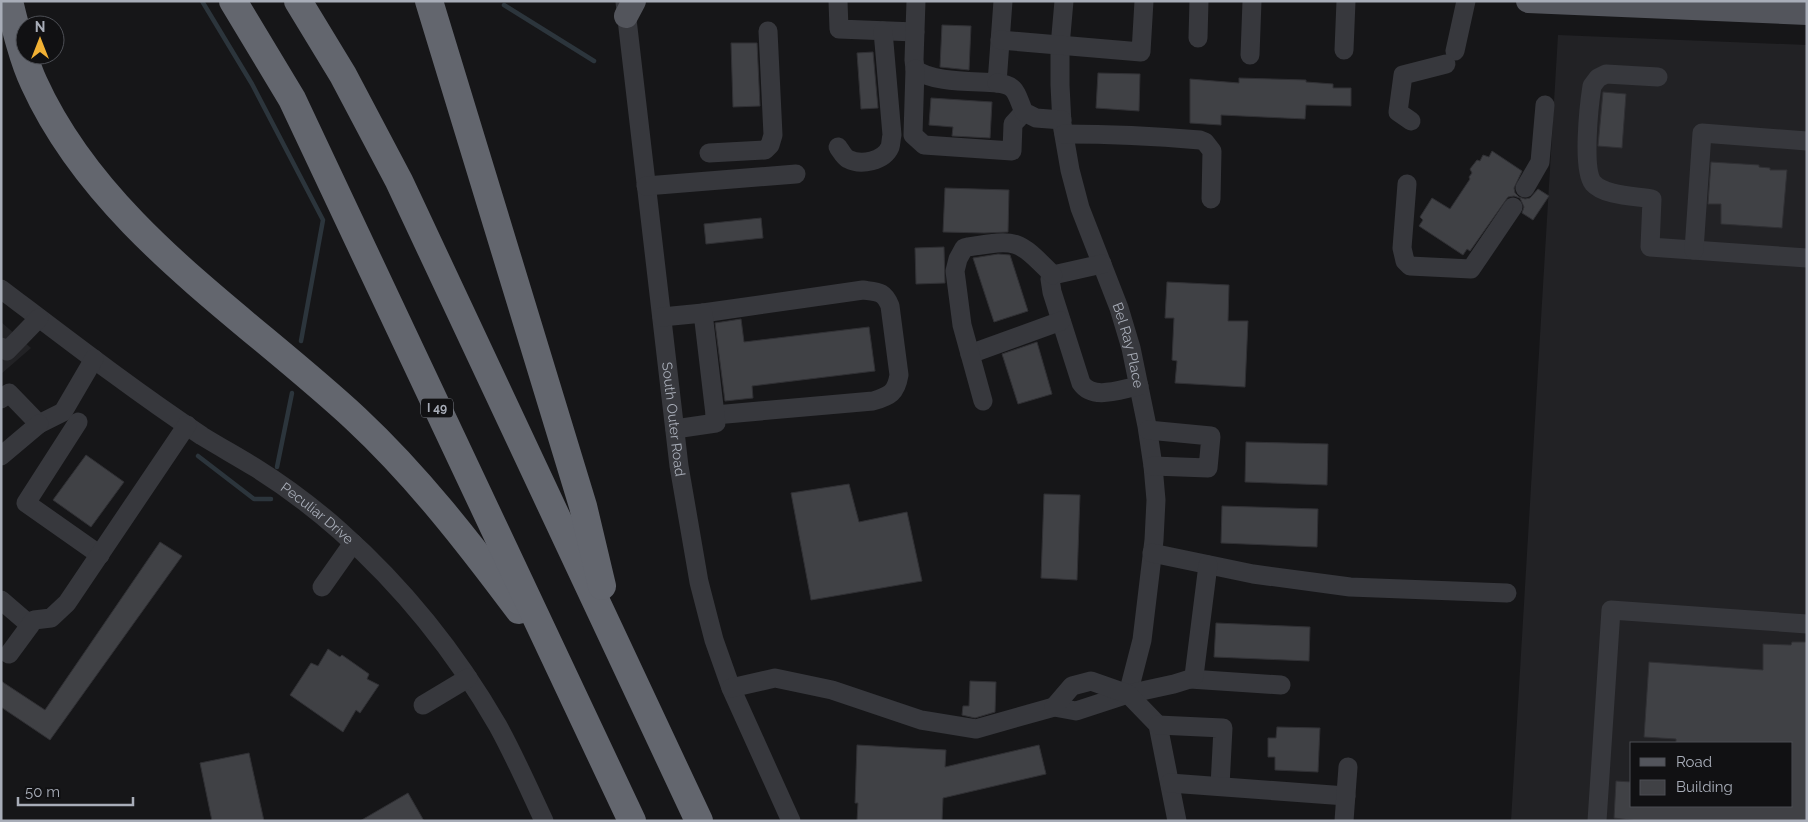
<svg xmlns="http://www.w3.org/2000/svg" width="1808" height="822" viewBox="0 0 1808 822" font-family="Raleway,sans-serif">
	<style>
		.built { fill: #222225; fill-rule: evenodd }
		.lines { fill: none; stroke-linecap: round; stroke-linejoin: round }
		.stream { stroke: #2c353c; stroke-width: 4.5 }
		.building { fill: #404145; stroke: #303034 }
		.minor { stroke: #37383d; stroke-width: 19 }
		.major { stroke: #53555c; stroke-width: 24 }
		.highway { stroke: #63666e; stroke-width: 28 }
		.labels { text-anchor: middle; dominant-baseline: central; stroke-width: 4; stroke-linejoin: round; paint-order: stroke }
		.shield { fill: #111113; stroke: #7b7e86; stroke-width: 1 }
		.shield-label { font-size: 12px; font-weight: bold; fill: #a8adb8 }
		.street-label { font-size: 14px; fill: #a8adb8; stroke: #111113 }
	</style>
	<rect width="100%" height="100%" fill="#161618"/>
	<!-- built -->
	<g class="built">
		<path d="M1558 35 1807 45V821H1511ZM1632 743H1792V806H1632Z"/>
		<path d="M1 322 31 348 1 374Z"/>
	</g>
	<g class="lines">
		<!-- stream -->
		<g class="stream">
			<path d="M202 1 252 84 323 220 301 341"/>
			<path d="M504 5 594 61"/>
			<path d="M198 456 254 499H271"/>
			<path d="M277 467 292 393"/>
		</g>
	</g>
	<!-- building -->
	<g class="building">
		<path d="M942 25 971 26 969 70 940 67Z"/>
		<path d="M731 43H757L760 106 733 107Z"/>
		<path d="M873 52 878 108 861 109 857 53Z"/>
		<path d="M1098 73 1140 74 1139 111 1096 108Z"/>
		<path d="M1239 78 1306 80V82L1333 84V88H1351V106L1306 105 1305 119 1221 115V125L1190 123V79L1239 83Z"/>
		<path d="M1603 92 1626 94 1622 148 1598 146Z"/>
		<path d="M931 98 992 102 990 138 952 136 953 127 929 125Z"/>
		<path d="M1492 151 1522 171 1514 188 1515 193 1519 197 1525 199 1530 198 1538 189 1549 196 1533 220 1522 213 1524 207 1520 198 1514 196 1508 197 1470 251 1467 249 1463 255 1419 226 1423 220 1420 217 1432 198 1450 209 1470 179 1469 177 1472 173 1470 169 1477 160 1480 161 1483 155 1489 157Z"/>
		<path d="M1711 162 1759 165V167L1770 168V170H1787L1782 228 1721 224V204H1708Z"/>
		<path d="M945 188 1009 190 1008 232 984 233 943 232Z"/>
		<path d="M761 218 763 238 706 244 704 224Z"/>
		<path d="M944 247 945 283 916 284 915 248Z"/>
		<path d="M998 254 1010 255 1028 311 994 322 973 258Z"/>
		<path d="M1167 282 1229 285 1228 321H1248L1245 387 1175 383 1177 361 1172 360 1174 318H1165Z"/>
		<path d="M741 319 744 342 869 327 875 371 752 386 753 398 725 401 715 323Z"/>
		<path d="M1037 342 1052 394 1018 404 1002 354Z"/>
		<path d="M1246 442 1328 444 1327 485 1245 482Z"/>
		<path d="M86 455 124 482 91 527 53 500Z"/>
		<path d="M849 484 859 522 907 512 922 581 811 600 791 493Z"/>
		<path d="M1044 494 1080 495 1077 580 1041 578Z"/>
		<path d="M1222 506 1318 509 1317 547 1221 543Z"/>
		<path d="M160 542 182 556 50 740 1 707V681L45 710Z"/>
		<path d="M1216 623 1310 627 1309 661 1214 657Z"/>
		<path d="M1792 642H1807V821H1638L1614 818 1616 781 1632 782V806H1792V743H1676V739L1644 737 1649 662 1763 670V644L1791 645Z"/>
		<path d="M328 649 340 657 342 655 369 674 367 679 379 685 360 713 356 710 343 732 290 695 311 663 318 666Z"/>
		<path d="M970 681 996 682 995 712 975 718 962 715 963 706H969Z"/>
		<path d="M1277 727 1320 728 1318 772 1275 770V757H1268V738H1276Z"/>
		<path d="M857 745 946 750 945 767 1039 745 1046 774 943 798 942 821H857L858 803H855Z"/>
		<path d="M249 753 264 821H212L200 763Z"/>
		<path d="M408 793 424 821H360Z"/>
	</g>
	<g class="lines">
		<!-- minor -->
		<g class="minor">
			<path d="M838 1 839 29 915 32"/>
			<path d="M916 1 914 60 915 69C931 83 975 81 997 83L1003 1"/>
			<path id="s1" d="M1064 1 1060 46V85L1062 124 1070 170 1080 208 1119 308 1131 348 1147 426 1153 466 1156 500 1154 540 1142 640 1128 694"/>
			<path id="s2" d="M625 2 679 466 699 582 714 640 731 688 791 821"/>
			<path d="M1198 38 1199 1"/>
			<path d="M1000 40 1141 52 1144 1"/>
			<path d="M1344 50 1346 1"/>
			<path d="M1455 51 1466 1"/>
			<path d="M1250 55 1252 1"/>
			<path d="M915 69 913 135 924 145 1012 151 1013 124 1024 112"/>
			<path d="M1658 77 1606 74 1598 78 1592 86C1589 105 1582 169 1593 183 1604 196 1636 196 1652 199L1650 247 1807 258"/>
			<path d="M997 83C1018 85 1016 95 1024 112L1036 118 1062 120"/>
			<path d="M1411 121 1398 112 1403 75 1446 64"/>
			<path d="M1064 134C1109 134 1154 136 1200 140L1205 142 1212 151 1211 199"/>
			<path d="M838 147C841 151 844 157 848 159 861 166 884 161 890 147 891 144 891 139 892 135L883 31"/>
			<path d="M709 153 765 150 770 145 773 135 768 31"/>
			<path d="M1407 184 1402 248 1405 261 1410 266 1471 269 1513 207"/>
			<path d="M646 186 796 174"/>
			<path d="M1525 188 1540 162 1545 105"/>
			<path d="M1694 250 1702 133 1807 141"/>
			<path d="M1102 264 1053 275 1050 279 1052 292 1081 383C1093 401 1121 389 1139 386"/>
			<path id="s3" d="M1 289C67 339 133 390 202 436 220 447 238 457 256 468 285 486 314 508 340 531 403 587 456 653 498 726 515 757 529 789 544 821"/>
			<path d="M703 313 863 290C878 292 884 291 890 306L899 375C896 393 890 396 873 401L715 415"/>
			<path d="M662 317 703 313 716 423 675 429"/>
			<path d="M1 347 7 351 39 318"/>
			<path d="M970 354 1061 321"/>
			<path d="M1 399 9 393 39 424 63 412 94 359"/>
			<path d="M983 401 962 325 955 271 958 259 964 248 968 247C1018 239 1017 239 1053 275"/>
			<path d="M78 422 26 503 100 555"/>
			<path d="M1148 430 1211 436 1208 468 1153 466"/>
			<path d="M1 456 39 424"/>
			<path d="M1152 553 1253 574 1350 587 1507 593"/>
			<path d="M322 587 353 543"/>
			<path d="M1 600 30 625"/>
			<path d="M9 654 34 620 51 618 67 603 187 425"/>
			<path d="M1190 679 1281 685"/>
			<path d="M731 688 775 678 832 690 921 720 976 729 1054 707 1076 711 1128 694 1174 684 1190 679 1194 676 1208 565"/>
			<path d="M423 705 468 678"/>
			<path d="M1054 707 1072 686 1091 681 1128 694 1158 725 1177 821"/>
			<path d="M1158 725 1223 728 1220 786"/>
			<path d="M1170 783 1346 796"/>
			<path d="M1344 821 1348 767"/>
			<path d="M1597 821 1611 610 1807 624"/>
		</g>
		<!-- major -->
		<g class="major">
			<path d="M1528 1 1807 13"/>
			<path d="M626 16 634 1"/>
		</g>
		<!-- highway -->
		<g class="highway">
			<path d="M9 1C15 26 23 60 34 83 99 226 244 315 356 419 417 476 469 543 519 610"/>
			<path d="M233 1 292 99 632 821"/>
			<path d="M298 1 343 75 399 181 699 821"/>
			<path d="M429 1 583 506 602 586"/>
		</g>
	</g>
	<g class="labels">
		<!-- shield labels -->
		<rect class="shield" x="421" y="398.5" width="32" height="19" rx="4"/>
		<g class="shield-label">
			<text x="437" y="408">I 49</text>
		</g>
		<!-- street labels -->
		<g class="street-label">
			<text stroke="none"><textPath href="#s1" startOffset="355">Bel Ray Place</textPath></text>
			<text stroke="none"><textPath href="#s2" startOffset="420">South Outer Road</textPath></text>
			<text stroke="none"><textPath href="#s3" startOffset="388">Peculiar Drive</textPath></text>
		</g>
	</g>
	<!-- border -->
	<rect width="1808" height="822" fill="none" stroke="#a8adb8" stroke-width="5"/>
	<!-- legend -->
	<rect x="1630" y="742" width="162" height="65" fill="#111113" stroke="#4d4f55"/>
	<rect x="1640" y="758" width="25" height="8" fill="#53555c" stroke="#4d4f55"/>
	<text x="1676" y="767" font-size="15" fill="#a8adb8">Road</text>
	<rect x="1640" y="780" width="25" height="15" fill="#404145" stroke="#4d4f55"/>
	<text x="1676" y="792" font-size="15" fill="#a8adb8">Building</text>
	<!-- north arrow -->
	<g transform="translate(40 40)"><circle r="24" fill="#111113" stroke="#4d4f55"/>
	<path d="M0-4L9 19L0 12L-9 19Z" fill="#f2b134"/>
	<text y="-8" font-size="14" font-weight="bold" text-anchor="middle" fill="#a8adb8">N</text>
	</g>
	<!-- scale -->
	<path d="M18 797v8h115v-8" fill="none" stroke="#a8adb8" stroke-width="2.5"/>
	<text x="25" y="797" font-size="15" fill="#a8adb8" stroke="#111113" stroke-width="4" paint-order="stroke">50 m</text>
</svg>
